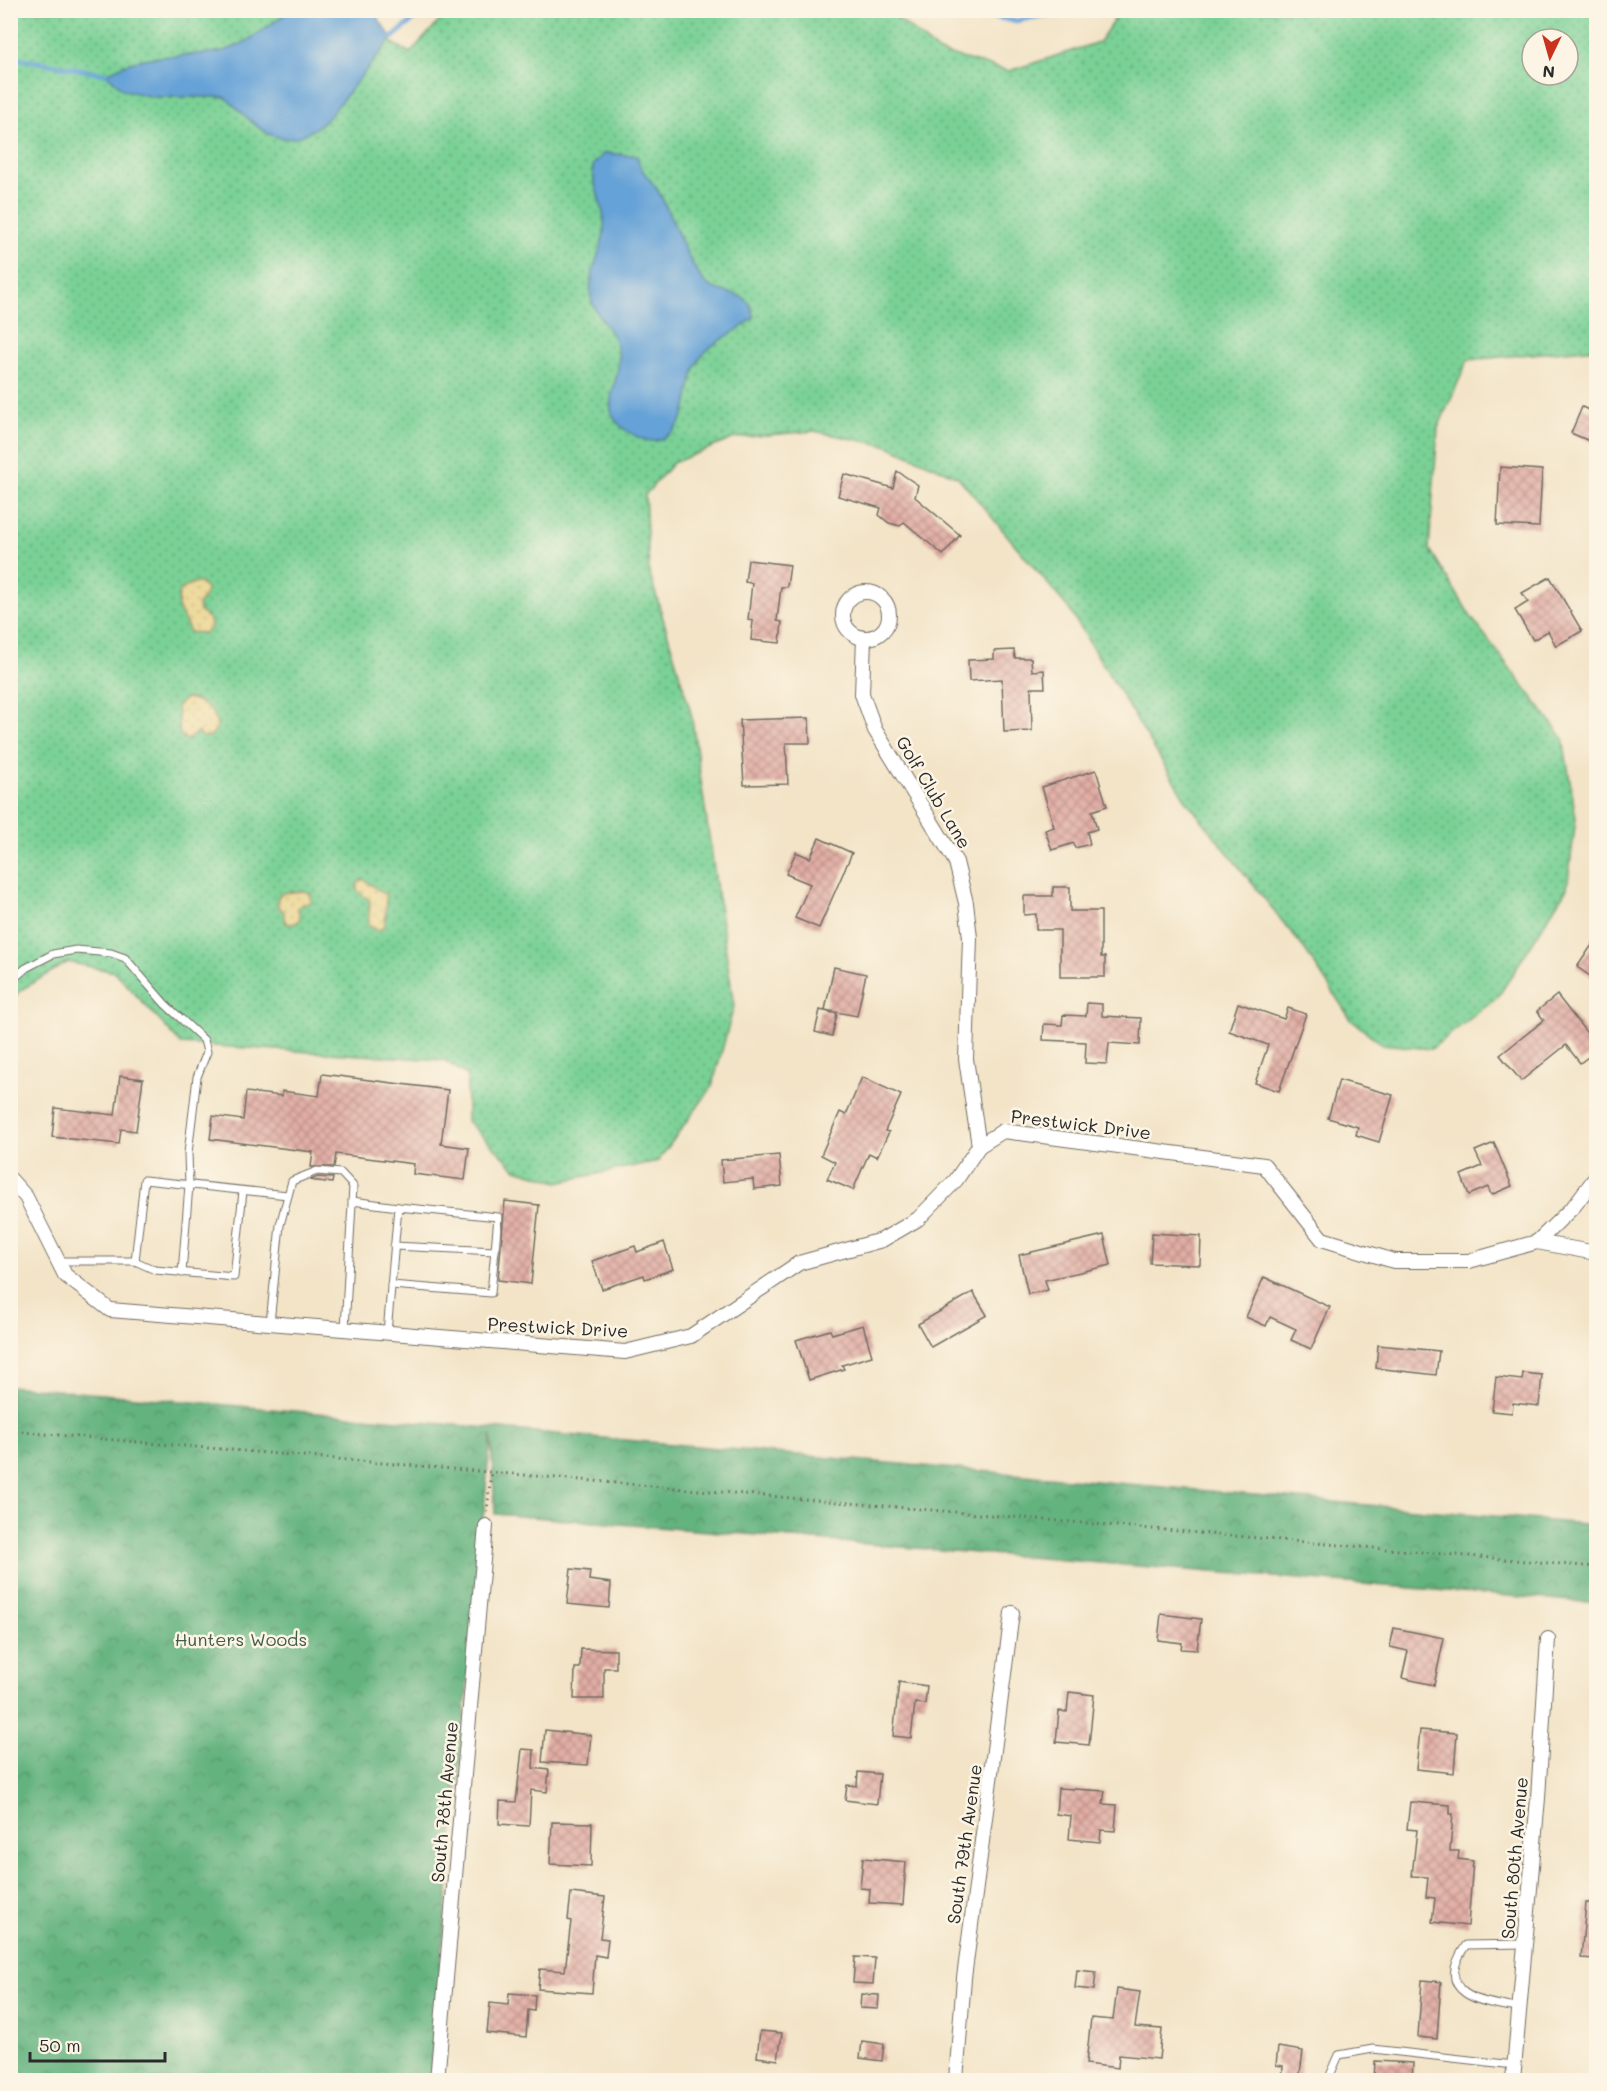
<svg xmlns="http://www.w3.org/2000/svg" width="1607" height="2091" viewBox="0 0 1607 2091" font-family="Mali,sans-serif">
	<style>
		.grass { fill: url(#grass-dots); stroke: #527e60; stroke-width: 1.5; fill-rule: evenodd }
		.forest { fill: url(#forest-crowns); stroke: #476f55; stroke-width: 1.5 }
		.sand { fill: url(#sand-dots); stroke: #8c8264; stroke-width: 1.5 }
		.water { fill: #65a2d7; stroke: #486681; stroke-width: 1.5 }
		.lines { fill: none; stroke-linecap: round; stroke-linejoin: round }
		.stream { stroke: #65a2d7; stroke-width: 5 }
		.building { fill: url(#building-cross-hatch) }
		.service-casing { stroke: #716c62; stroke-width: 9 }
		.minor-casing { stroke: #716c62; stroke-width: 16 }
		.path { stroke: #716c62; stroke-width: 3; stroke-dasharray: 1.5 4.5; stroke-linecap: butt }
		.service { stroke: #fff; stroke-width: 7 }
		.minor { stroke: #fff; stroke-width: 14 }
		.labels { text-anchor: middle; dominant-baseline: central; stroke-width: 5; stroke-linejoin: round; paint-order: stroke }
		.street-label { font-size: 18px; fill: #2b2b2b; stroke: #fcf5e5 }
		.park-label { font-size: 18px; fill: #435d4b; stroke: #fcf5e5 }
	</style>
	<defs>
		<pattern id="grass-dots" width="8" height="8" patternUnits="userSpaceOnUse" patternTransform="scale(1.5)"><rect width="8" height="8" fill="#7ad196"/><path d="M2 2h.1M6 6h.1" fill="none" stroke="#64aa7b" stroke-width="1.8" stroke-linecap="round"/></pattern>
		<pattern id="forest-crowns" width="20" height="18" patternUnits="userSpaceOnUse" patternTransform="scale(1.5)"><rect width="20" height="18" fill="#63b37f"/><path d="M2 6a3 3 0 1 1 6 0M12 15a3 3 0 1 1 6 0" fill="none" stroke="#529268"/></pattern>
		<pattern id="sand-dots" width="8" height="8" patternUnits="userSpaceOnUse" patternTransform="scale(1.5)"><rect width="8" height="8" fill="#eeda9e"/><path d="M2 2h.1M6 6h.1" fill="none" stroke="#cb8" stroke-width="1.8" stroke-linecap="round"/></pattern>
		<pattern id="building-cross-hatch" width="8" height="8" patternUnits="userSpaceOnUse" patternTransform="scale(1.5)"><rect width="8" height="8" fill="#e2aea5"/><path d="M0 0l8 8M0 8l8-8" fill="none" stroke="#b78e87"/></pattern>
	</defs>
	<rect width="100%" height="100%" fill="#fcf5e5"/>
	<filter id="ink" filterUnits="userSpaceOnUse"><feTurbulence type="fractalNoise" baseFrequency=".0167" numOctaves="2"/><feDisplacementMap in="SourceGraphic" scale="12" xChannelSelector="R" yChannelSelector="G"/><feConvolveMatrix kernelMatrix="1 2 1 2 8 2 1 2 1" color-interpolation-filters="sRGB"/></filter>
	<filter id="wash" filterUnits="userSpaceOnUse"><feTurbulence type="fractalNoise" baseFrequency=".008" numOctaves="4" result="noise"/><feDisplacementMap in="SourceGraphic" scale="24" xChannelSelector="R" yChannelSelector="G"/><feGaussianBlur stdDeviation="1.35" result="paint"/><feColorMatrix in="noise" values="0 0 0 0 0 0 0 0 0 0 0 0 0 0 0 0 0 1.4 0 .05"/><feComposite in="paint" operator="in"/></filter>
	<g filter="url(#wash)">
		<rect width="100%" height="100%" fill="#f3e4c8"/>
		<!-- grass -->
		<path class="grass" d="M564 10 889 11 939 52 1009 71 1099 42 1120 11H1596V348L1468 360 1438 428 1429 548 1471 617 1563 738 1576 818 1567 888 1498 997 1431 1049 1382 1044 1351 1020 1306 951 1185 799 1069 609 958 477 888 446 814 431 735 438 673 463 645 495 649 571 691 713 734 1006 712 1087 658 1161 558 1182 516 1169 467 1121V1075L444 1060 181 1044 115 972 68 962 19 991 11 1005V11H337L410 53 443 17ZM1532 39H1568V75H1532Z"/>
		<!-- forest -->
		<path class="forest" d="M10 1386 1596 1525V1603L495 1514 491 1435 430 2080H11Z"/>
		<!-- sand -->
		<g class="sand">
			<path d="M193 583H201L206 589 205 596 198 605 199 611 210 620 211 627 205 633 190 632 178 607 179 591Z"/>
			<path d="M186 698C202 700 217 711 217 728L210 737H203L198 732 187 740 180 735 177 706Z"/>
			<path d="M363 879 386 895 385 925 378 931 368 925 370 901 357 890V884Z"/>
			<path d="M304 891 311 894V902L298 907 300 919 297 923 287 924 284 919V912L277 905 278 897 283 893Z"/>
		</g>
		<!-- water -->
		<g class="water">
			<path d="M291 10 376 11 379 20 392 38 328 118C282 160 261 130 225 97H153L124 90 106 74C146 50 175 59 218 52 246 47 268 25 291 10Z"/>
			<path d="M604 153 637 156C639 171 651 179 658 191 672 214 690 271 708 285 727 298 749 287 754 317 738 334 710 340 698 362 684 387 694 421 664 438 655 443 647 441 638 437 587 413 624 386 618 351 615 330 594 316 591 298 587 276 601 253 604 232 607 209 591 187 593 165Z"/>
		</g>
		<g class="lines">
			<!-- stream -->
			<g class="stream">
				<path d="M954 10 1015 21 1071 10"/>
				<path d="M392 38 425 10"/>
				<path d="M10 57 106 74"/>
			</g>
		</g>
		<g id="blocks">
			<!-- building -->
			<g class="building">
				<path d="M1582 407 1596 413V444L1571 433Z"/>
				<path d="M1500 467 1542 470 1539 527 1497 525Z"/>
				<path d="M897 471 918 485 915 497 960 535 943 555 904 522 900 526 889 523 879 515 881 508 838 496 844 474 893 488Z"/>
				<path d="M748 560 790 565 787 587H781L777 621 782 622 780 643 751 640 753 621 748 620 752 583 745 582Z"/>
				<path d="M1550 577 1582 631 1556 646 1548 631 1533 640 1515 610 1528 602 1522 593Z"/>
				<path d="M1014 650 1015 658H1031L1032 671 1044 670 1045 688H1031L1032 731 1004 732 1002 679 969 681 968 660 994 659V651Z"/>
				<path d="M809 718 810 743H786L788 784 744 785 740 720Z"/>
				<path d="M1096 770 1107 806 1092 811 1097 829 1087 832 1090 844 1075 848 1074 843 1052 850 1045 830 1054 827 1042 787Z"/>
				<path d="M819 838 852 853 819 928 795 918 810 884 786 874 796 852 810 858Z"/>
				<path d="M1053 887H1070V911H1101V957H1105V977H1060V930H1036V914L1024 915V896H1053Z"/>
				<path d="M1596 939V980L1577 967Z"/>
				<path d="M834 967 866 974 857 1016 825 1010Z"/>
				<path d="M1557 995 1596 1045V1051L1580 1063 1566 1045 1521 1081 1500 1055 1544 1020 1537 1011Z"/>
				<path d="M1087 1003 1102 1004V1016L1141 1018 1140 1045 1109 1043 1107 1064 1085 1063 1086 1042 1043 1040 1044 1024 1062 1025 1063 1015 1086 1016Z"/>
				<path d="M1238 1003 1284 1019 1288 1008 1306 1014 1279 1091 1255 1083 1268 1045 1229 1031Z"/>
				<path d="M820 1010 837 1014 832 1036 815 1032Z"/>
				<path d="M322 1074 448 1090 441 1144 469 1148 465 1180 413 1174 414 1164 336 1154 334 1167H311L313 1152 210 1139 213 1116 243 1120 246 1092 282 1096V1091L319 1096Z"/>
				<path d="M120 1076 143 1079 136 1131 121 1129 119 1144 52 1137 55 1108 115 1115Z"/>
				<path d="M862 1077 901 1095 885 1131 889 1132 877 1157 869 1153 853 1190 827 1179 835 1162 821 1155 840 1112 846 1115Z"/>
				<path d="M1339 1080 1393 1095 1379 1142 1356 1135 1358 1127 1328 1118Z"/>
				<path d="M1494 1143 1512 1186 1491 1195 1488 1187 1469 1195 1461 1175 1482 1166 1475 1151Z"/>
				<path d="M779 1155 782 1186 754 1189 753 1179 723 1182 721 1160Z"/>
				<path d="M318 1177 333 1178 332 1183 310 1180Z"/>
				<path d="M505 1201 539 1205 531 1284 498 1280Z"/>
				<path d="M1152 1233 1201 1236 1200 1265 1150 1263Z"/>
				<path d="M1104 1235 1111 1265 1045 1280 1048 1290 1028 1294 1019 1255Z"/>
				<path d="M664 1242 673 1269 645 1279 644 1275 602 1289 592 1261 635 1246 637 1252Z"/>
				<path d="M1264 1277 1330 1307 1311 1349 1291 1340 1296 1329 1270 1317 1266 1326 1246 1317Z"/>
				<path d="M973 1292 987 1315 931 1347 918 1324Z"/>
				<path d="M863 1325 872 1356 842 1365 844 1369 809 1380 796 1340 830 1330 832 1334Z"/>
				<path d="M1378 1345 1439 1351 1436 1375 1376 1368Z"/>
				<path d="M1523 1373 1542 1375 1539 1406 1513 1403 1512 1413 1492 1411 1496 1377 1522 1380Z"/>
				<path d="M571 1569 590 1571 589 1580 611 1583 609 1608 567 1604Z"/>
				<path d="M1161 1614 1201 1619 1197 1650 1181 1649 1182 1643 1158 1640Z"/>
				<path d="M1394 1628 1444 1638 1434 1685 1402 1678 1408 1651 1390 1647Z"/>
				<path d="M581 1649 616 1650V1668H604V1699H574L575 1668H580Z"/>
				<path d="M899 1682 927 1686 925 1704 915 1703 911 1738 893 1736Z"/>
				<path d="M1069 1692 1094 1695 1089 1745 1056 1742 1059 1711 1067 1712Z"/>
				<path d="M545 1730 591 1735 588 1765 542 1762Z"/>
				<path d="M1420 1730 1457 1733 1454 1773 1416 1769Z"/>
				<path d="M522 1749 534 1750 533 1768 549 1770 547 1792 531 1790 529 1826 499 1824 500 1801 516 1802Z"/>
				<path d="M858 1772 880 1774 877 1804 845 1800 847 1785 857 1786Z"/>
				<path d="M1058 1788 1105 1791 1103 1804 1117 1805 1115 1831 1101 1830 1100 1842 1069 1839 1071 1816 1056 1814Z"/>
				<path d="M1410 1802 1450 1805V1814H1453L1450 1851H1459L1458 1859 1473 1861 1468 1926 1432 1922 1435 1898 1426 1897 1428 1877 1412 1876 1417 1830 1407 1829Z"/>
				<path d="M552 1822 592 1823 591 1866 550 1864Z"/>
				<path d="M863 1858 906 1862 903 1905 869 1903 870 1889 860 1888Z"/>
				<path d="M571 1893 605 1897 600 1938 608 1939 606 1957 595 1955 592 1993 538 1989 540 1969 565 1971 571 1921 568 1920Z"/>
				<path d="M1586 1903H1596V1959L1581 1958Z"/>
				<path d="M855 1957 875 1958 873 1984 853 1983Z"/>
				<path d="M1077 1970 1096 1972 1094 1990 1075 1988Z"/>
				<path d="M1422 1980 1441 1982 1437 2039 1418 2037Z"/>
				<path d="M1117 1989 1140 1992 1135 2027 1162 2029 1159 2059 1119 2055 1118 2068 1086 2064 1091 2018 1113 2020Z"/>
				<path d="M509 1993 535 1995 534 2011 528 2010 526 2037 487 2033 490 2003 508 2005Z"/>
				<path d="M861 1994 879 1995 878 2009 860 2008Z"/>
				<path d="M760 2031 782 2033 778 2060 757 2057Z"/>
				<path d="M862 2041 884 2044 882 2061 860 2058Z"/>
				<path d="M1278 2047 1303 2051 1299 2080H1282L1283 2066 1276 2065Z"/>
				<path d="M1375 2061 1413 2063 1412 2080H1374Z"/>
			</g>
		</g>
	</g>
	<g filter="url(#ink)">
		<use href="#blocks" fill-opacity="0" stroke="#716c62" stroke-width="1.5"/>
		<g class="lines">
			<!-- service casing -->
			<g class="service-casing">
				<g id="service">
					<path d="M10 982 26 968 53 954 76 950 111 953 125 958 165 1004 204 1040 207 1052 197 1077 188 1153 189 1185 182 1273"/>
					<path d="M352 1201 398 1207 387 1333"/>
					<path d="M394 1246 495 1251"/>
					<path d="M58 1261H135L144 1180 288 1195"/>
					<path d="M135 1261 155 1270 234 1277 243 1191"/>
					<path d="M391 1285 491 1293 498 1217 398 1207"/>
					<path d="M270 1323 280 1225 292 1181 317 1171 341 1173 353 1186 345 1329"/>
					<path d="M1519 2008C1480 2003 1432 1994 1466 1945L1525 1944"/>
					<path d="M1328 2080 1339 2055 1373 2049 1514 2065"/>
				</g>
			</g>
			<!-- minor casing -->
			<g class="minor-casing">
				<g id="minor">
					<circle cx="866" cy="615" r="23"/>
					<path d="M864 638 862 694 875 730 956 862 966 903 970 938 966 1059 979 1146"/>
					<path d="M10 1179 26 1197 65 1275 110 1310 625 1352 691 1336 799 1263 882 1240 918 1219 956 1180 979 1146 1003 1131 1264 1165 1322 1239 1394 1261H1469L1537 1242 1596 1253"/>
					<path d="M1537 1242 1574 1206 1596 1177"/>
					<path d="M437 2080 486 1526"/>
					<path d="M956 2080 964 1978 1012 1613"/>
					<path d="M1513 2080 1538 1798 1548 1639"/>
				</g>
			</g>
			<!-- path -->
			<g class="path">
				<path d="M10 1431 1596 1567"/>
				<path d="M487 1512 491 1472"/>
			</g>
			<!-- service -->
			<use href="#service" class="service"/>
			<!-- minor -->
			<use href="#minor" class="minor"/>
		</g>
	</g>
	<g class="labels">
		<!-- street labels -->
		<g class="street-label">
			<text transform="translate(934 792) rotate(59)">Golf Club Lane</text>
			<text transform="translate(1081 1124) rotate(7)">Prestwick Drive</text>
			<text transform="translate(558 1327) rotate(3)">Prestwick Drive</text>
			<text transform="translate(444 1802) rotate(-85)">South 78th Avenue</text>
			<text transform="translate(964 1844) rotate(-82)">South 79th Avenue</text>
			<text transform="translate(1514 1858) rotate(-85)">South 80th Avenue</text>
		</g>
		<!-- park labels -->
		<g class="park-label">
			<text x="241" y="1639">Hunters Woods</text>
		</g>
	</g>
	<!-- margin -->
	<rect width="1607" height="2091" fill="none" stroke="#fcf5e5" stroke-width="36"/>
	<!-- north arrow -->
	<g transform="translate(1550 57) rotate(185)"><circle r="28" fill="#fcf5e5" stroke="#a8a49b" stroke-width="1.5"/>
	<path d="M0-4.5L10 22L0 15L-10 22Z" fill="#c8321e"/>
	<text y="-9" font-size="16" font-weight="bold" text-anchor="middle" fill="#2b2b2b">N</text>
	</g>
	<!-- scale -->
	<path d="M30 2052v9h135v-9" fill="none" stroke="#2b2b2b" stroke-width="3"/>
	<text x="39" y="2052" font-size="18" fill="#2b2b2b" stroke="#fcf5e5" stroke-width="4.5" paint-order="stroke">50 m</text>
</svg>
